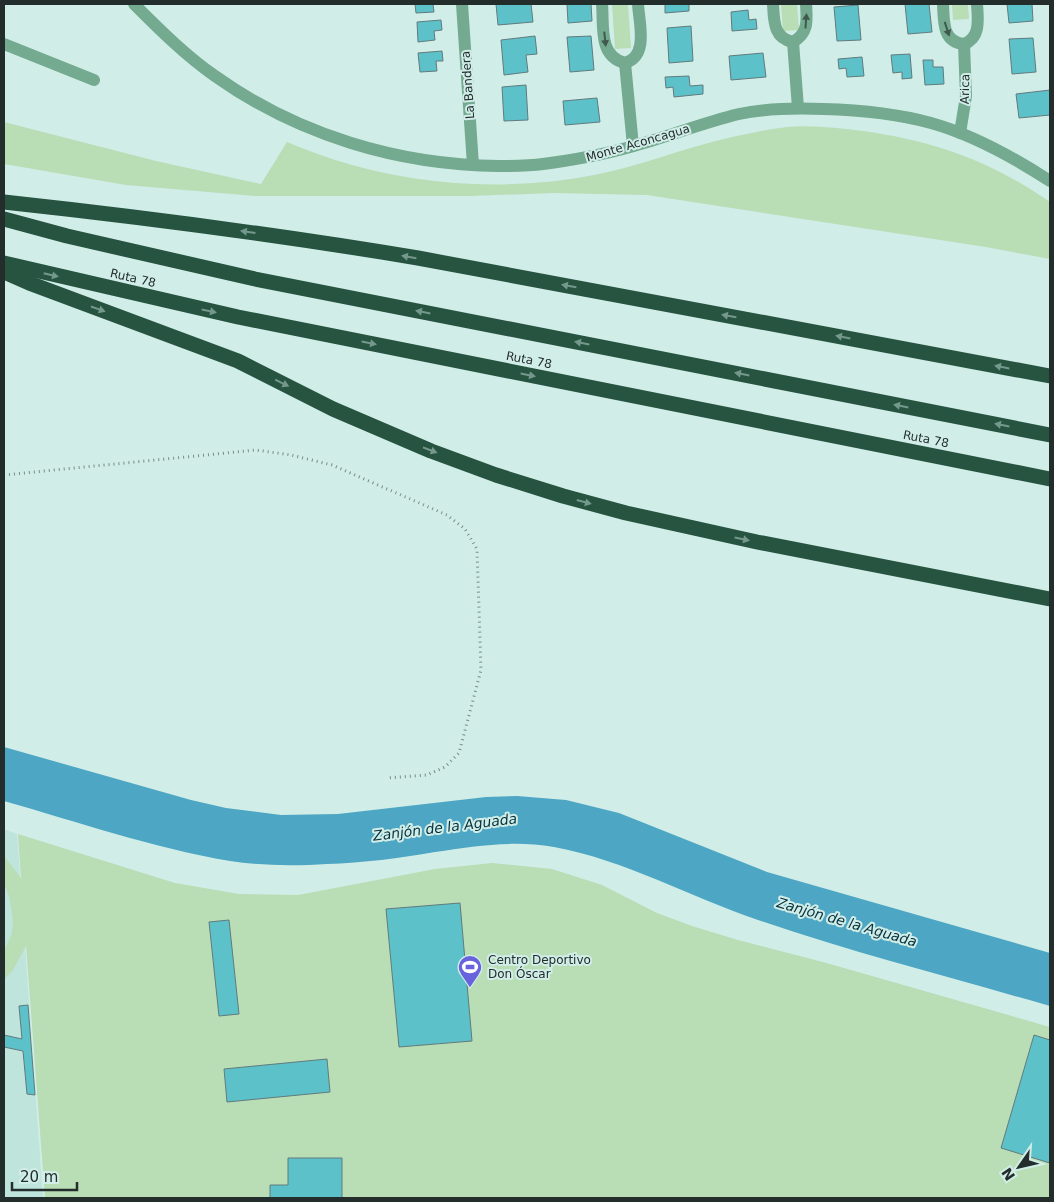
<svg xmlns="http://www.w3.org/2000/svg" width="1054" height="1202" viewBox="0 0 1054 1202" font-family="'DejaVu Sans',sans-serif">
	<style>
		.built { fill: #bfe4dc }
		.green { fill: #b9ddb5 }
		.water { fill: #4da6c3 }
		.building { fill: #5cc1c8; stroke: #617b7d }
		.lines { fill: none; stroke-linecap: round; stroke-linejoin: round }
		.path { stroke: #788c88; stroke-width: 3; stroke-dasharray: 1 4; stroke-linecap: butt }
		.minor { stroke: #74aa8f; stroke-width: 12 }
		.motorway { stroke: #275440; stroke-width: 15 }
		.oneway { fill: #3f594f }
		.oneway2 { fill: #74998c }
		.labels { text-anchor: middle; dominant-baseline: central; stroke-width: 4; stroke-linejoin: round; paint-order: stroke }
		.street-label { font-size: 12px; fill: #232e2c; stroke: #d1ede8 }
		.poi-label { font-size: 12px; fill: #232e2c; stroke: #d1ede8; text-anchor: start }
		.water-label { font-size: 14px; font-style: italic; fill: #06313d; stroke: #d1ede8 }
	</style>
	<rect width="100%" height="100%" fill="#d1ede8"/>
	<!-- built -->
	<path class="built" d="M4 829 17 834 43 1198H4Z"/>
	<!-- green -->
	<g class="green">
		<path d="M612 4H628L631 48 615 49Z"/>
		<path d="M781 4H797L799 30 783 31Z"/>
		<path d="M952 4H968L969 19 953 20Z"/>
		<path d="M4 122 156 161 261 184 287 142C382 183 492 195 594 175 641 166 686 147 732 137 750 133 769 129 787 127 813 125 838 128 863 131 934 141 991 161 1050 202V259L986 247 647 195 555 193 469 196H255L126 185 4 164Z"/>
		<path d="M18 834 175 883 239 894 298 895 435 869 492 863 552 869 602 885 657 913 692 926 738 940 823 962 1050 1027V1198H45L26 946 13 970 4 980V951L12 933 13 920 9 896 4 884V856L21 878Z"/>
	</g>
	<!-- water -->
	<path class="water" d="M4 747 191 800 226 808 281 815 338 814 486 797 517 796 566 800 619 813 767 872 1050 953V1006C953 978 854 953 758 920 690 897 625 860 554 847 513 840 475 846 435 852 400 858 363 863 327 864 296 866 261 866 230 861 153 848 78 822 4 801Z"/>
	<!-- building -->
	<g class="building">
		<path d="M415 4H433L434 12 416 13Z"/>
		<path d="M496 4H531L533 22 498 25Z"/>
		<path d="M567 4H591L592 21 568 23Z"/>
		<path d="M665 4H689V11L665 13Z"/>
		<path d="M905 4H929L932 32 908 34Z"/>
		<path d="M1007 4H1032L1033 21 1009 23Z"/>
		<path d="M858 5 861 40 837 41 834 7Z"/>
		<path d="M748 10 749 20 756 19 757 29 732 31 731 12Z"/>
		<path d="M441 20 442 30 434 31 435 40 418 42 417 22Z"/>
		<path d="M691 26 693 61 669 63 667 28Z"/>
		<path d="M535 36 537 54 526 55 528 72 504 75 501 40Z"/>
		<path d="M591 36 594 70 570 72 567 37Z"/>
		<path d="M1033 38 1036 72 1012 74 1009 39Z"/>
		<path d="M442 51 443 61H436L437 71 420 72 418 53Z"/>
		<path d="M763 53 766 77 731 80 729 56Z"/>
		<path d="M910 54 912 78 902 79V72L893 73 891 55Z"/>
		<path d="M862 57 864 76 847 77 846 68 839 69 838 59Z"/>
		<path d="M923 60H933V67H943L944 84 925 85Z"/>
		<path d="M689 76 690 86 703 85V94L674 97 673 87 666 88 665 77Z"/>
		<path d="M526 85 528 120 504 121 502 87Z"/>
		<path d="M1050 90V115L1019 118 1016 94Z"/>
		<path d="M597 98 600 122 565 125 563 101Z"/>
		<path d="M460 903 472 1041 399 1047 386 909Z"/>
		<path d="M229 920 239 1014 219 1016 209 922Z"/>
		<path d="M28 1005 35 1095 27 1094 23 1051 4 1047V1035L22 1039 19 1006Z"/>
		<path d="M1034 1035 1050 1040V1163L1001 1148Z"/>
		<path d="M327 1059 330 1092 227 1102 224 1069Z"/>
		<path d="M288 1158H342V1198H270V1185H288Z"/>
	</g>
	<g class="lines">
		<!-- path -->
		<path class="path" d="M4 475 256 450 291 455 332 465 447 515 465 529 477 549 481 670 459 753 445 767 427 775 387 778"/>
		<!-- minor -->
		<g class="minor">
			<path d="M134 4C159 29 186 56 215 76 298 135 398 165 499 166 513 166 529 166 543 164 573 160 602 155 630 147 667 137 702 123 739 114 767 108 795 108 823 109 859 110 895 113 931 123 974 135 1013 157 1050 181"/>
			<path d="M462 4 473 165"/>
			<path d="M602 4C604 26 598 56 625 63 649 56 639 23 638 4"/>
			<path d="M773 4C774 20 773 38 793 42 809 33 807 20 806 4"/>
			<path d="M943 4C944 21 942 42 964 44 981 38 978 19 977 4"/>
			<path d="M793 42 798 108"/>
			<path d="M4 44 94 80"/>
			<path d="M625 63 633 146"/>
			<path d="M960 133 966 96 964 44"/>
		</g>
		<!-- motorway -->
		<g class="motorway">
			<path d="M4 202C142 217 280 235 418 258L1050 376"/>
			<path d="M4 219 67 236 255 279 1050 435"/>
			<path d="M4 263 238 317 1050 479"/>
			<path d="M4 272 29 283 238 361 333 409 431 451 496 475 563 496 626 513 757 542 1050 599"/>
		</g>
	</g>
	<!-- one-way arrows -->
	<defs><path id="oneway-solid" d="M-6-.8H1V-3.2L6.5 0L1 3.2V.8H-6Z" transform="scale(1.25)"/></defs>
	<g class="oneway">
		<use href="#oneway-solid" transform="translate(806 21) rotate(-86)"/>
		<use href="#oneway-solid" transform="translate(947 29) rotate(72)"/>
		<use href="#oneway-solid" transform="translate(605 39) rotate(84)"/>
	</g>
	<g class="oneway2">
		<use href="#oneway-solid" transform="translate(248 232) rotate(-172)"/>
		<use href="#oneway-solid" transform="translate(409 257) rotate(-170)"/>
		<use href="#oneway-solid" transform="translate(51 275) rotate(13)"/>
		<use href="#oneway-solid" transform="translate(569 286) rotate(-170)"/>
		<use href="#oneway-solid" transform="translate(98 309) rotate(19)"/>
		<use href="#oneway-solid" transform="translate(209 311) rotate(12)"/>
		<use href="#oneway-solid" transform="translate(423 312) rotate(-169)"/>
		<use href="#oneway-solid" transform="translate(729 316) rotate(-170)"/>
		<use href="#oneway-solid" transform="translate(843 337) rotate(-169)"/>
		<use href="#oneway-solid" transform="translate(369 343) rotate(11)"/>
		<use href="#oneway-solid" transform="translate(582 343) rotate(-169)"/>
		<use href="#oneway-solid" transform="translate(1002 367) rotate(-169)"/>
		<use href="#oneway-solid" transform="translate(742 374) rotate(-169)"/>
		<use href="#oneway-solid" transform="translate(528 375) rotate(11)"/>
		<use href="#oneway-solid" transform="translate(282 383) rotate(26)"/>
		<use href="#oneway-solid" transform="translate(901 406) rotate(-169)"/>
		<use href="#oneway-solid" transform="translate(1002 425) rotate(-169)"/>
		<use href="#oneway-solid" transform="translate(430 450) rotate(21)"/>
		<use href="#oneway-solid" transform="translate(584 502) rotate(15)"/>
		<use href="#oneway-solid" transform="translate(742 539) rotate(12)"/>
	</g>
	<!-- icons -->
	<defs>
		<g id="stadium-pin" transform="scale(1.25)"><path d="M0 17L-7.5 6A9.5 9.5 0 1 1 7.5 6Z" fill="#6862dc" stroke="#d1ede8"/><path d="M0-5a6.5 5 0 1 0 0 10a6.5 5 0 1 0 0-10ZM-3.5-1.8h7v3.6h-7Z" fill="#fff"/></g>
	</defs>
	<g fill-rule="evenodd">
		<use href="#stadium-pin" x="470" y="967"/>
	</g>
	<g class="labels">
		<!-- street labels -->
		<g class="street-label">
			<text transform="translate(468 85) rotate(-94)">La Bandera</text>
			<text transform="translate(965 89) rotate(-89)">Arica</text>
			<text transform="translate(638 143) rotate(-16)">Monte Aconcagua</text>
			<text transform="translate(133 278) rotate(13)">Ruta 78</text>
			<text transform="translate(529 360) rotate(11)">Ruta 78</text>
			<text transform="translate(926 439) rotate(11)">Ruta 78</text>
		</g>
		<!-- poi labels -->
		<g class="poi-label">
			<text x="488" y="960">Centro Deportivo<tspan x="488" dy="14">Don Óscar</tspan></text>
		</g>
		<!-- water labels -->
		<g class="water-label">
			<text transform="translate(445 827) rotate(-7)">Zanjón de la Aguada</text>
			<text transform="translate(847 922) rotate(16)">Zanjón de la Aguada</text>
		</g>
	</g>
	<!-- border -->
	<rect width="1054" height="1202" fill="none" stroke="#232e2c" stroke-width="10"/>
	<!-- north arrow -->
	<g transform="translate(1019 1167) rotate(236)" stroke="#d1ede8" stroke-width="4" paint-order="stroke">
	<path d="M0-4L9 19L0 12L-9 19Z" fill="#232e2c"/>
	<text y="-8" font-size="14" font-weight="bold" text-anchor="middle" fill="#232e2c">N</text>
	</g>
	<!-- scale -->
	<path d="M12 1182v8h65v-8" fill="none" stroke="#232e2c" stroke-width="2.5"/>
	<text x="20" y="1182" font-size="15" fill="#232e2c" stroke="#d1ede8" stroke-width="4" paint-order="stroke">20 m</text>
</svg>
